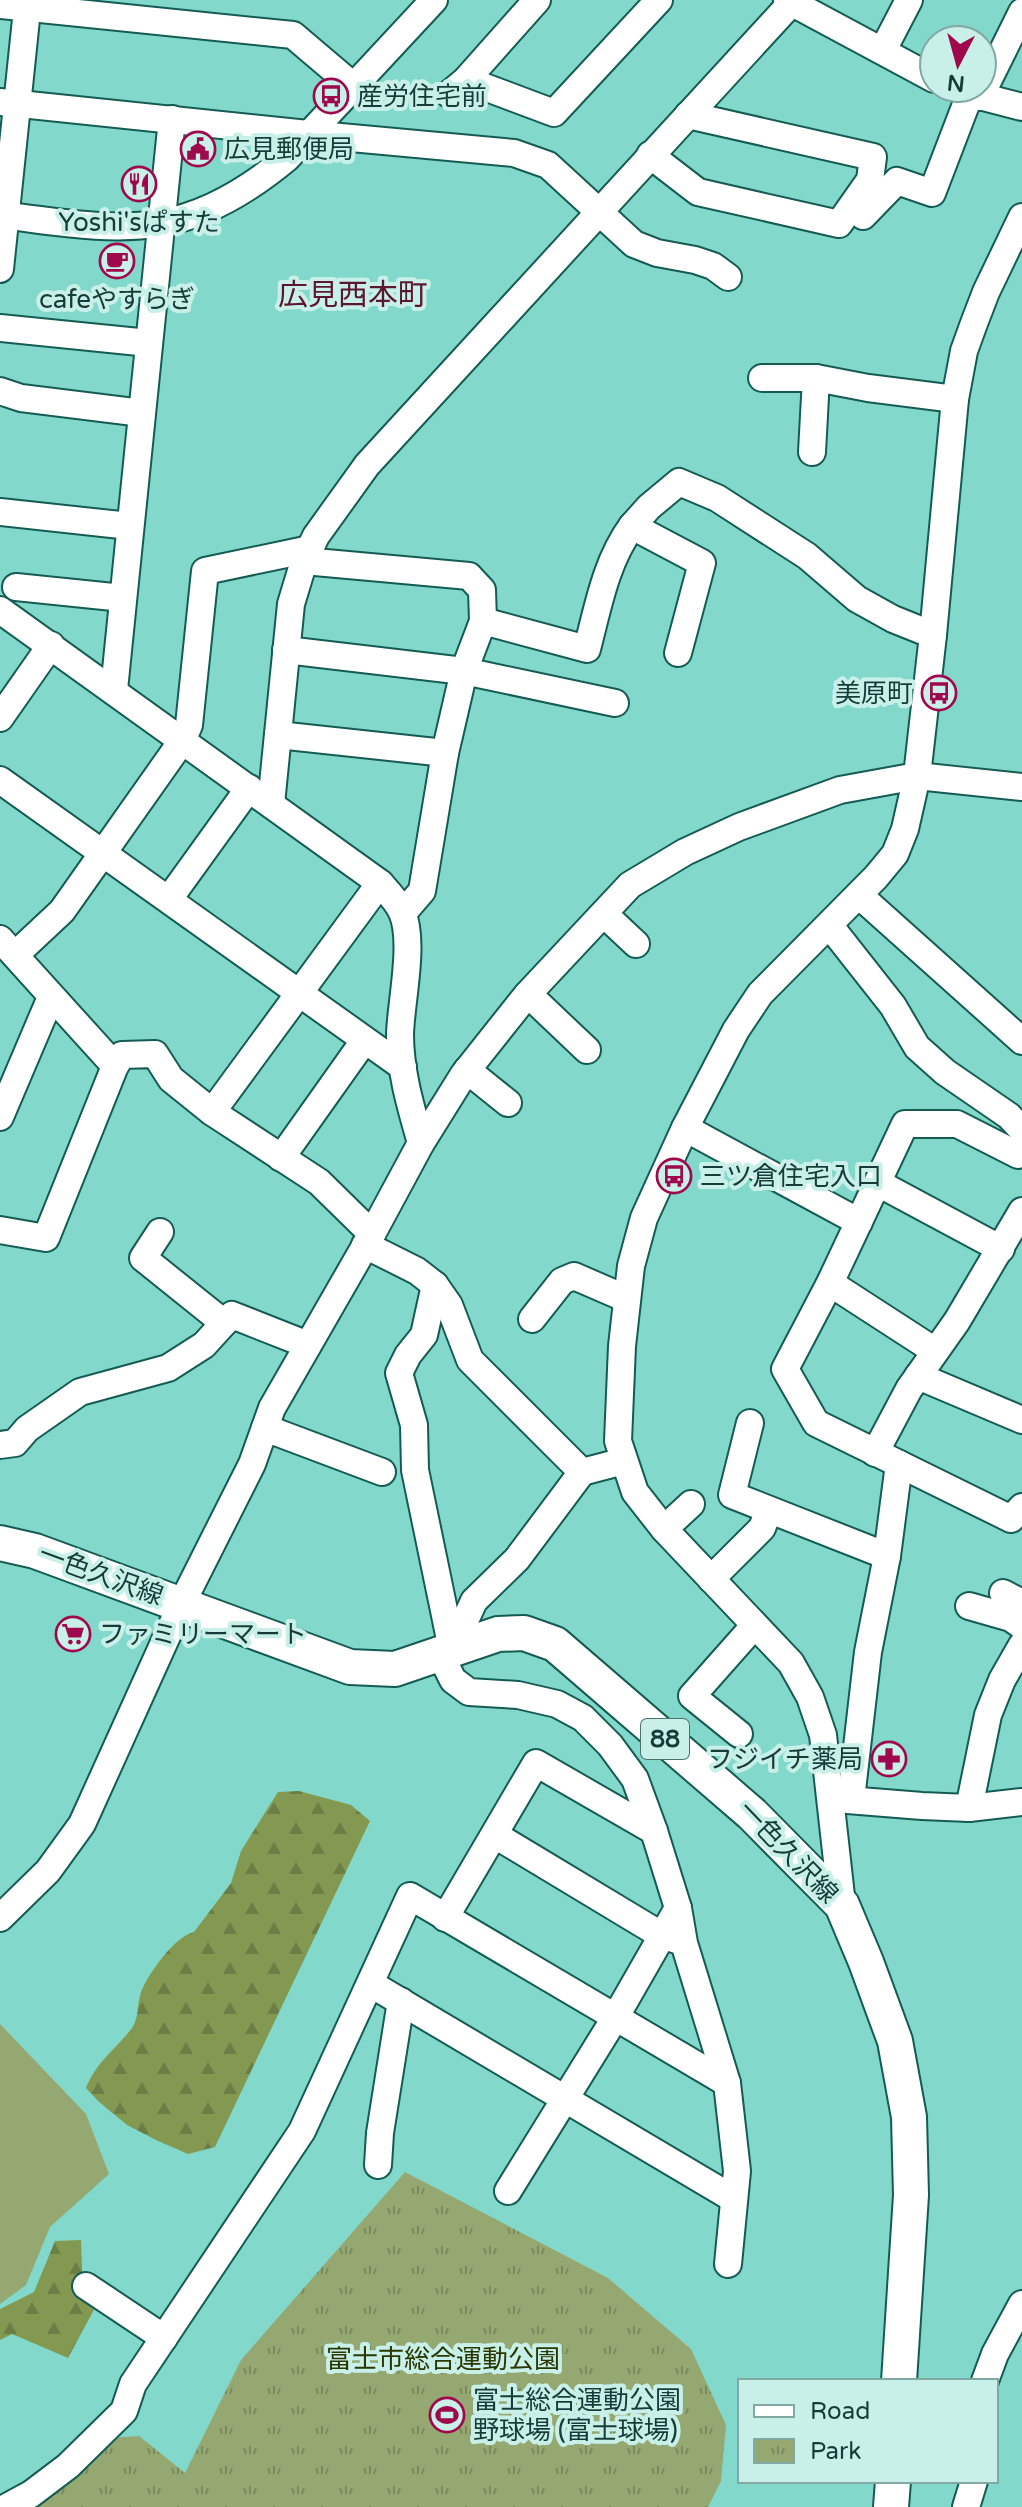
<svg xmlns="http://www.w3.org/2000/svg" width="1022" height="2507" viewBox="0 0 1022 2507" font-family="'Varela Round','Noto Sans JP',sans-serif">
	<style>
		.grass { fill: #96a872 }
		.forest { fill: url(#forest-firs) }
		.park { fill: url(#park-tufts) }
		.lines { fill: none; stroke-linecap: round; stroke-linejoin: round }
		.minor-casing { stroke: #145c53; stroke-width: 30 }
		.major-casing { stroke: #145c53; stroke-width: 38 }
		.minor { stroke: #fff; stroke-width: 26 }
		.major { stroke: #fff; stroke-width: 34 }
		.labels { text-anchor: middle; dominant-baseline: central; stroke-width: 8; stroke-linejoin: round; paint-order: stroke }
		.shield { fill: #c8f0e9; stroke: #4c726c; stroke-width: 2 }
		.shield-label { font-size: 24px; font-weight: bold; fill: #173c37 }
		.poi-label { font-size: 26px; fill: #173c37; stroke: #c8f0e9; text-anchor: start }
		.street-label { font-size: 26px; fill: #173c37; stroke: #c8f0e9 }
		.park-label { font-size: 26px; fill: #2a3700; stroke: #c8f0e9 }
		.quarter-label { font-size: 30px; fill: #5a172f; stroke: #c8f0e9 }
	</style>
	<defs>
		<pattern id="forest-firs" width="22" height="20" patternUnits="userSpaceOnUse" patternTransform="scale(2)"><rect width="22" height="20" fill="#839952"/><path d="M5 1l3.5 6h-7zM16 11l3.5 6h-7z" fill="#6a7e45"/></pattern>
		<pattern id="park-tufts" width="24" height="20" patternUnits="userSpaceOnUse" patternTransform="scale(2)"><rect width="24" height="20" fill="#96a872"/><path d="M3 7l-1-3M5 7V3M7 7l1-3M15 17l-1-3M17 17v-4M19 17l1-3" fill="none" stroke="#798a5e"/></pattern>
	</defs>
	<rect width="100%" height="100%" fill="#82d9cb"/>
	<!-- grass -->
	<path class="grass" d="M0 2024 86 2114 109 2174 50 2227 26 2285 0 2304Z"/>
	<!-- forest -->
	<g class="forest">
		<path d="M299 1791 351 1805 370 1821 215 2147 188 2154 156 2140 127 2125 98 2101 86 2088C96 2062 116 2049 132 2028 139 2018 137 2004 141 1992 148 1974 175 1936 194 1932L231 1883 241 1851 278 1792Z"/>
		<path d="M81 2240 83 2292 96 2306 68 2358 12 2334 0 2340V2309L34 2292 55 2241Z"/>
	</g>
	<!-- park -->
	<path class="park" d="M405 2172 608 2278 691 2349 726 2425 721 2481 708 2507H23L107 2438 139 2436 185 2473 241 2360Z"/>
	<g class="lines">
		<!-- minor casing -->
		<g class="minor-casing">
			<g id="minor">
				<path d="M787 0 934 79"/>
				<path d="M0 5 293 35 353 86"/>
				<path d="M883 50 909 0"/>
				<path d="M466 80 554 113 659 0"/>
				<path d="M964 92 1022 107"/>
				<path d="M449 94 466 80 537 0"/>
				<path d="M980 97 1022 12"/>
				<path d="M0 102 308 134 514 153 548 165 634 244 657 253 695 260 713 266 728 277"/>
				<path d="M650 155 698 192 839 224 870 180 873 157 688 115"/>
				<path d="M0 215C52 221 109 232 161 223 208 215 251 188 287 158L434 0"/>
				<path d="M863 216 897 181 932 193 970 94"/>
				<path d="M0 269 28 0"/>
				<path d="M0 328 149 343"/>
				<path d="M762 378H816L868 388 955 399"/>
				<path d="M0 391 21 398 142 413"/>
				<path d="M812 452 816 378"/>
				<path d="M0 512 130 526"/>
				<path d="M632 526 649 507 679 482 717 498 807 556 857 599 893 619 933 635"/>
				<path d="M304 561 469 576 482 590 483 621 464 671 445 753 422 891 403 913"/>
				<path d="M16 587 123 598"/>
				<path d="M0 610 380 883C388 892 397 901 402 912 415 942 401 1001 400 1034 400 1072 411 1108 421 1143"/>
				<path d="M483 621 587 649C598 607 606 561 632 526L702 563 678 653"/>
				<path d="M286 650 464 671 615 703"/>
				<path d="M114 690 172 119"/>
				<path d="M0 718 51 645"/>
				<path d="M278 735 445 753"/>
				<path d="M0 780 403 1067"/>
				<path d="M271 804 291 604 304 561 316 536 367 465 794 0"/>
				<path d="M860 896 1022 1041"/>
				<path d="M169 899 249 788"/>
				<path d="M604 914 636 944"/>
				<path d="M830 926 893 1006 917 1047 945 1072 1009 1116 1022 1130"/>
				<path d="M0 939 115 1066"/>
				<path d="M15 955 62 911 182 741 189 725 205 571 310 549"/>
				<path d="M528 994 587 1050"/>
				<path d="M467 1070 508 1103"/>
				<path d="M212 1112 380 883"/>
				<path d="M0 1117 51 997"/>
				<path d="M685 1128 859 1222"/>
				<path d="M1018 1155 957 1124H905L830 1283 785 1369 816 1423 1011 1519 1022 1507"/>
				<path d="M281 1158 364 1041"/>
				<path d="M878 1183 1001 1249"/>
				<path d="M0 1230 46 1238 115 1066 122 1055 155 1054 171 1079 212 1112 319 1182 372 1234"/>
				<path d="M160 1232 143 1258 224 1323 232 1315 308 1345"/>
				<path d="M365 1245 417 1271 435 1285 449 1305 470 1360 582 1472 624 1461"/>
				<path d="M830 1283 935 1351"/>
				<path d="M435 1285 424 1335 408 1355 399 1373 414 1425 415 1470 452 1649"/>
				<path d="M532 1319 562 1281 574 1276 627 1299"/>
				<path d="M918 1376 1022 1420"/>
				<path d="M750 1423 732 1495 887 1556"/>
				<path d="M265 1428 382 1472"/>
				<path d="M0 1445 15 1443 27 1429 80 1392 168 1368 204 1345 224 1323"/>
				<path d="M875 1453 909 1389 957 1321 1022 1211"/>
				<path d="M664 1529 691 1504"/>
				<path d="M711 1579 762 1528 769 1510"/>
				<path d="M1003 1593 1022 1603"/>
				<path d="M969 1606 1011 1618 1022 1626"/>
				<path d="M452 1649 474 1601 517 1559 582 1472"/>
				<path d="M440 1654 453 1680 469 1692 518 1695 557 1704 583 1718 610 1745 635 1779 654 1831 678 1908 684 1943 727 2083 737 2171 728 2264"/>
				<path d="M739 1734 692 1696 754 1626"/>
				<path d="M835 1799 922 1806 969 1808 1022 1802"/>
				<path d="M851 1799 868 1652 887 1556 899 1464"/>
				<path d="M969 1808 988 1715 1002 1680 1022 1645"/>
				<path d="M495 1835 661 1935 677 1940"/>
				<path d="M842 1905 823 1735 810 1697 791 1663 664 1529 635 1492 618 1441 622 1346 631 1266 644 1218 685 1128 736 1030 760 994 876 877 895 854 905 829 917 776 933 635 955 399 964 351 973 326 986 292 1022 217"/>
				<path d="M0 1918 48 1871 82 1824 181 1605 252 1464 272 1408 372 1234 421 1143 464 1074 526 996 630 885 685 852 739 827 840 790 917 776 1022 787"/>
				<path d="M445 1918 536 1763 654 1831"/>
				<path d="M371 1984 734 2199"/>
				<path d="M378 2165 380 2133 401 2001"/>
				<path d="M508 2191 615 2018 678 1908"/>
				<path d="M86 2286 164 2338"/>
				<path d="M985 2381 995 2354 1022 2304"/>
				<path d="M7 2507 31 2494 68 2466 124 2411 133 2384 302 2131 410 1896 727 2083"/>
				<path d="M966 2507 974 2481"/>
			</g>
		</g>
		<!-- major casing -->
		<g class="major-casing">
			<g id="major">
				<path d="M0 1543 35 1551 350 1667 395 1669 498 1634 524 1633 555 1644 752 1814 842 1905 866 1962 895 2041 909 2117 911 2195 899 2381"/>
				<path d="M891 2507 893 2481"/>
			</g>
		</g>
		<!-- minor -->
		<use href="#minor" class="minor"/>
		<!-- major -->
		<use href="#major" class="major"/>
	</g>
	<!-- icons -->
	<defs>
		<g id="bus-ring" transform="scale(1.8)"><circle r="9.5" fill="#c8f0e9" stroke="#a0084d" stroke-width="1.5"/><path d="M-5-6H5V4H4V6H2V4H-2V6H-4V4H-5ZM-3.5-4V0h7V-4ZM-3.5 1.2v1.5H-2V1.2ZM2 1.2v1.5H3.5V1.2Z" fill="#a0084d"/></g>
		<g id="civic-ring" transform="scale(1.8)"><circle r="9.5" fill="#c8f0e9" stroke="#a0084d" stroke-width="1.5"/><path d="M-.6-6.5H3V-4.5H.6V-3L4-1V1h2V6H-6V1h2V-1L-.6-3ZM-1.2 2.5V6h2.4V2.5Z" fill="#a0084d"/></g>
		<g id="restaurant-ring" transform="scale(1.8)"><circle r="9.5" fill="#c8f0e9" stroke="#a0084d" stroke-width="1.5"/><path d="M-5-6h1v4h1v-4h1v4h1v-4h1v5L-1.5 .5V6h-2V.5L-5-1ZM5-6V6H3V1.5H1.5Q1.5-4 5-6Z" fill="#a0084d"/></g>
		<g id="cafe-ring" transform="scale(1.8)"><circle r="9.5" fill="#c8f0e9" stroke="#a0084d" stroke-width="1.5"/><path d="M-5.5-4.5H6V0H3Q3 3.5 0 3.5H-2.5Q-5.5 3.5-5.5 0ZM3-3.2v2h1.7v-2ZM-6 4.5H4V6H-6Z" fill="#a0084d"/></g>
		<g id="supermarket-ring" transform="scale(1.8)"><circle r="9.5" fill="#c8f0e9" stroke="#a0084d" stroke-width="1.5"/><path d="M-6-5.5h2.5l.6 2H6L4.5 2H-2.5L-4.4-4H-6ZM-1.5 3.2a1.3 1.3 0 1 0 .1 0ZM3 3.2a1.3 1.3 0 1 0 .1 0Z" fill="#a0084d"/></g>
		<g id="pharmacy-ring" transform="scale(1.8)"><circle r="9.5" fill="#c8f0e9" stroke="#a0084d" stroke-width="1.5"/><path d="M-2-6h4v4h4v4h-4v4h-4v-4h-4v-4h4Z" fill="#a0084d"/></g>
		<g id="stadium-ring" transform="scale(1.8)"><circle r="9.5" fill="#c8f0e9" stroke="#a0084d" stroke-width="1.5"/><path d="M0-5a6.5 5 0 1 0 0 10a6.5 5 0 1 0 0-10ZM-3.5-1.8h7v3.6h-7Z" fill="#a0084d"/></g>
	</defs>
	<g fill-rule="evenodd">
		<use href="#bus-ring" x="331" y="96"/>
		<use href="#civic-ring" x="198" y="149"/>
		<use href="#restaurant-ring" x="139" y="184"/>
		<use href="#cafe-ring" x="117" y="261"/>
		<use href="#bus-ring" x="939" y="693"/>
		<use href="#bus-ring" x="674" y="1176"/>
		<use href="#supermarket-ring" x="73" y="1634"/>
		<use href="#pharmacy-ring" x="889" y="1759"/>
		<use href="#stadium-ring" x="447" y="2415"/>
	</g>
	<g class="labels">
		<!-- shield labels -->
		<rect class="shield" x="641" y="1719" width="48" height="40" rx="6"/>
		<g class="shield-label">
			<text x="665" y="1739">88</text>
		</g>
		<!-- poi labels -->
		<g class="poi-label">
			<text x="357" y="96">産労住宅前</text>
			<text x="224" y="149">広見郵便局</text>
			<text x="139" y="222" text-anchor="middle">Yoshi'sぱすた</text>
			<text x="117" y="299" text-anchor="middle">cafeやすらぎ</text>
			<text x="913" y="693" text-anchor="end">美原町</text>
			<text x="700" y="1176">三ツ倉住宅入口</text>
			<text x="99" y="1634">ファミリーマート</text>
			<text x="863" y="1759" text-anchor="end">フジイチ薬局</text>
			<text x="473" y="2400">富士総合運動公園<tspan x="473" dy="30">野球場 (富士球場)</tspan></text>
		</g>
		<!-- street labels -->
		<g class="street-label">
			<text transform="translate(101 1575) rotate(20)">一色久沢線</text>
			<text transform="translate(788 1852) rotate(46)">一色久沢線</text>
		</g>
		<!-- park labels -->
		<g class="park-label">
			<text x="443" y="2359">富士市総合運動公園</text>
		</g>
		<!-- quarter labels -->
		<g class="quarter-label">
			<text x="353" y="295">広見西本町</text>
		</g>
	</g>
	<!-- legend -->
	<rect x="738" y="2379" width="260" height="104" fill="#c8f0e9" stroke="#81a8a2" stroke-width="2"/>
	<rect x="754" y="2405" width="40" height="12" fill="#ffffff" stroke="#81a8a2" stroke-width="2"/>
	<text x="810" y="2419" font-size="24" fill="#173c37">Road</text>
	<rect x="754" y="2439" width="40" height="24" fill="url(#park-tufts)" stroke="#81a8a2" stroke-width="2"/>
	<text x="810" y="2459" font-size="24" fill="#173c37">Park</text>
	<!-- north arrow -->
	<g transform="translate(958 64) rotate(186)"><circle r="38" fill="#c8f0e9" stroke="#81a8a2" stroke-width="2"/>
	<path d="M0-6L14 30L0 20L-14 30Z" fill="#a0084d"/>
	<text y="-12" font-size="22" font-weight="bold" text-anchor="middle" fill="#173c37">N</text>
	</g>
</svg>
